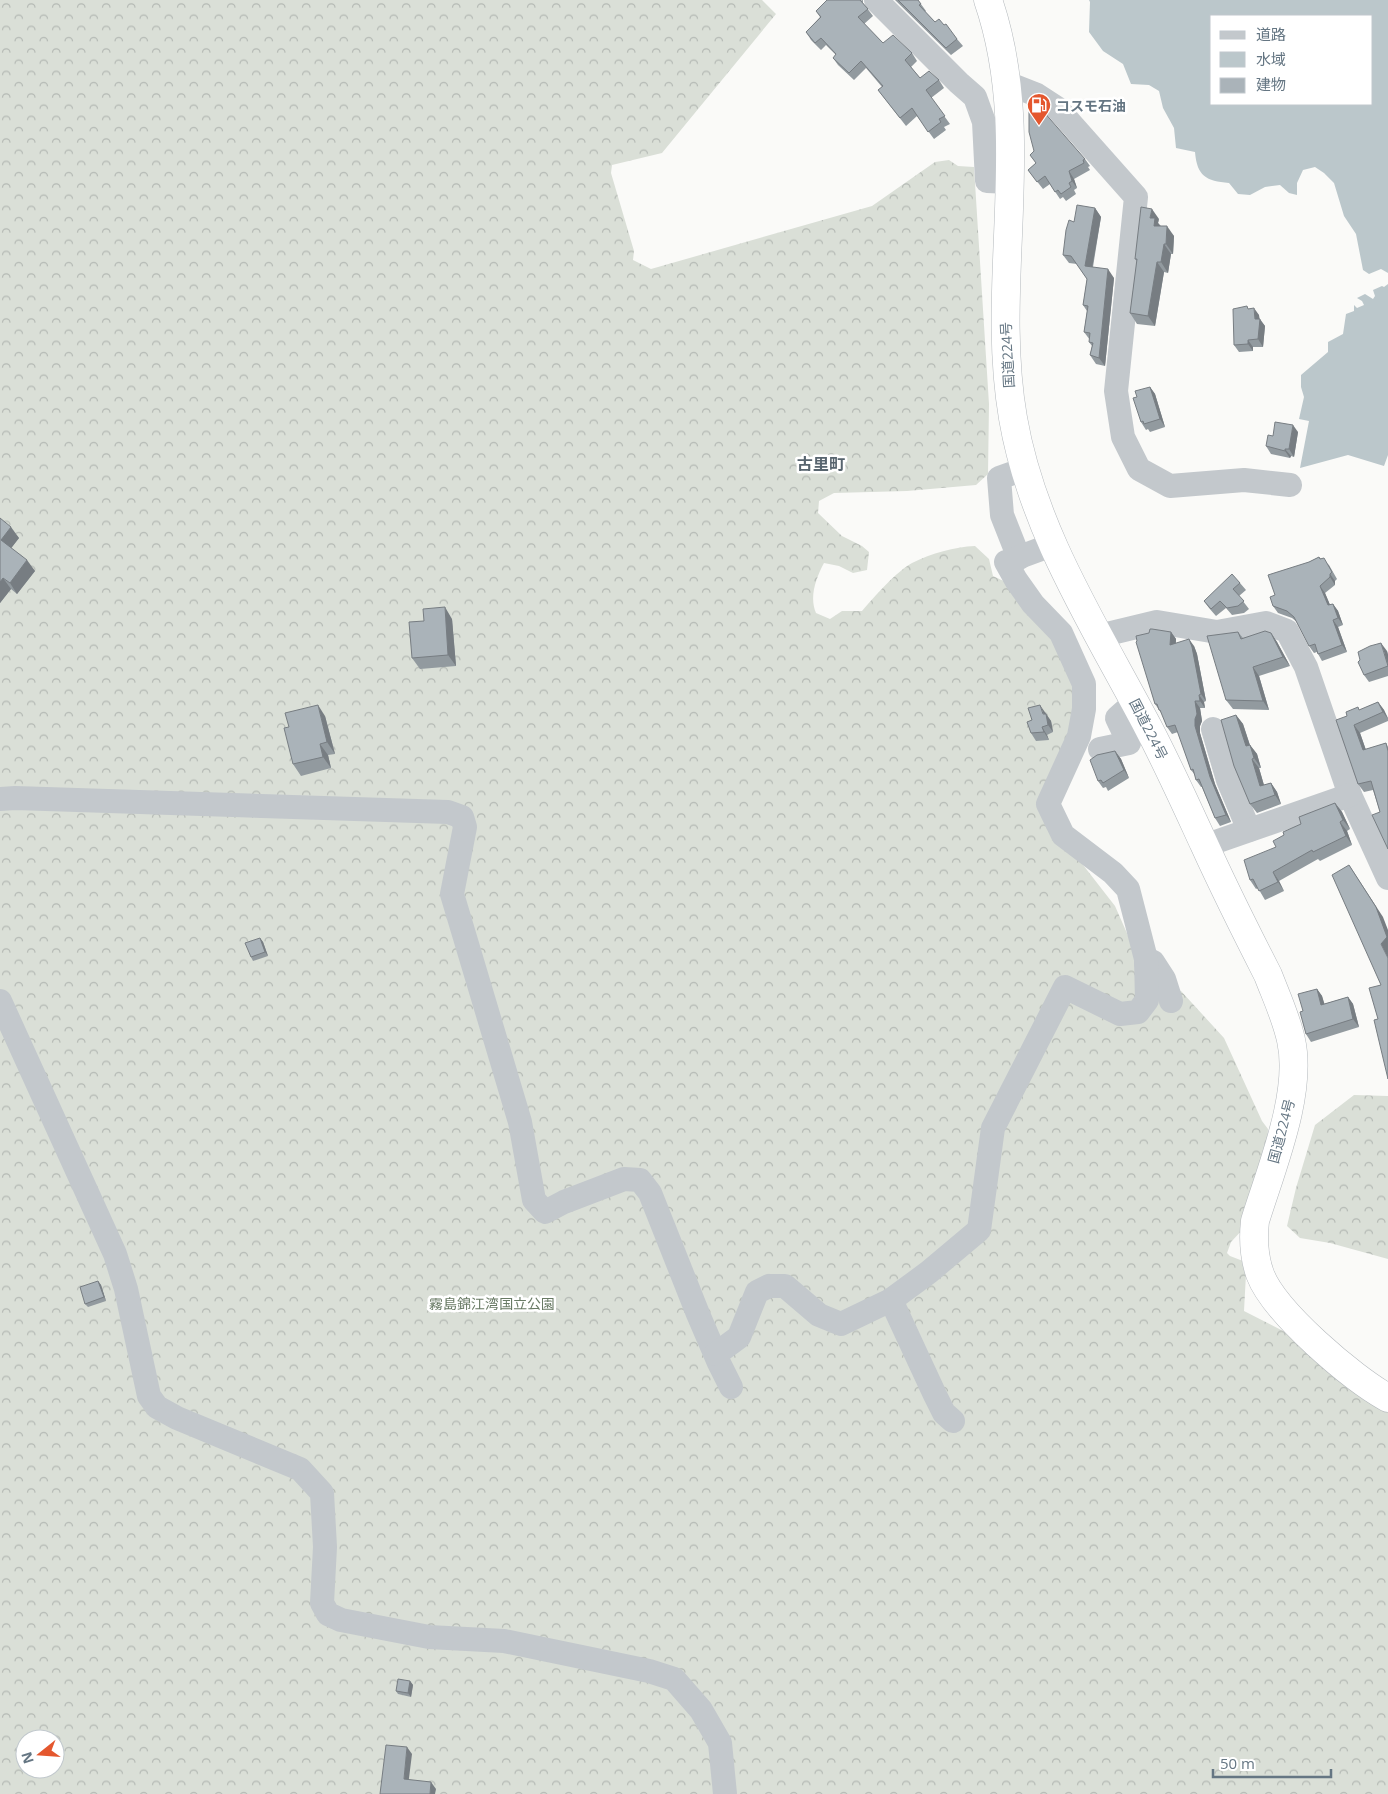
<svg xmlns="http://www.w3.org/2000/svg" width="1388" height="1794" viewBox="0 0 1388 1794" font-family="'Open Sans','Noto Sans JP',sans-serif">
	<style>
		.forest { fill: url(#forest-crowns); fill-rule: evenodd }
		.water { fill: #bbc7cb; fill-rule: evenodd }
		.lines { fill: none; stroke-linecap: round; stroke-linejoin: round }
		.highway-casing { stroke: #b4b9bd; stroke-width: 29 }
		.minor { stroke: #c3c8cc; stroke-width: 24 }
		.highway { stroke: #fff; stroke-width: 28 }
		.wall { fill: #929a9f }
		.shaded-wall { fill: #777d82 }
		.building { fill: #aab3b9; stroke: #777d82 }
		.labels { text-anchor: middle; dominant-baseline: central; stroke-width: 5; stroke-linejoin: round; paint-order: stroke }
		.poi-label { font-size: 14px; font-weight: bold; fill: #657683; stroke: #fff; text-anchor: start }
		.street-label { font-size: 14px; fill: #657683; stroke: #fff }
		.park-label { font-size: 14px; fill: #687a64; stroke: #fff }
		.quarter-label { font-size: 16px; font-weight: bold; fill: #57646e; stroke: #fff }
	</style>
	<defs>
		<pattern id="forest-crowns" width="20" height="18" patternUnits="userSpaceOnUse" patternTransform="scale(1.25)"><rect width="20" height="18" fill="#dadfd7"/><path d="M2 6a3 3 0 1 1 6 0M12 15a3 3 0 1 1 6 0" fill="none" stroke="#b4b9b4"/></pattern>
	</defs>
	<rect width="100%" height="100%" fill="#fafaf8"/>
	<!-- forest -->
	<g class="forest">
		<path d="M0 0H762L776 14 662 153 612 165 611 173 634 251 633 260 651 269 872 206 935 162 949 160 958 166 974 167 989 404 988 474 976 485 907 491 834 493 819 501 818 513 842 536 862 546 869 552 867 570 853 573 839 566 824 563C816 578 809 597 816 613L830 619 842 611H862C874 597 897 571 912 563 932 553 954 547 975 546L989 559 993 576 1012 585 1060 639 1079 698 1078 721 1047 795 1080 861 1115 906 1137 956 1138 981 1181 991 1224 1038 1262 1121 1268 1129 1267 1148 1244 1228 1231 1242 1227 1253 1230 1256 1243 1261 1246 1274 1244 1311 1291 1335 1388 1409V1794H0ZM25 1739H55V1769H25Z"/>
		<path d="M1354 1095 1388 1096V1259L1330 1243 1300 1238 1287 1226 1296 1188 1315 1125Z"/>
	</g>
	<!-- water -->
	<g class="water">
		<path d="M1089 0H1388V273L1381 269 1369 274 1363 270 1356 234 1344 216 1334 183 1324 173 1315 167 1303 170 1297 183V195L1289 193 1280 185 1265 187 1250 195 1238 194 1229 183C1206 181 1197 176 1195 152L1176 148 1174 128 1163 108 1159 91 1149 85 1131 84 1123 64 1103 51 1089 32 1090 2ZM1212 16H1372V104H1212Z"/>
		<path d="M1388 284V455L1384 466 1348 455 1300 468 1309 421 1299 419 1304 397 1301 387V375L1328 352V342L1343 334 1346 314 1354 311V305L1357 308 1364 305 1362 301 1357 298 1365 294 1373 299 1375 296 1373 290 1382 286 1384 287Z"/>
	</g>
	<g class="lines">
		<!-- highway casing -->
		<g class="highway-casing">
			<path id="highway" d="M988 0C1035 136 989 280 1013 418 1032 530 1096 628 1148 727 1168 765 1186 805 1204 844 1224 888 1246 932 1268 975 1276 996 1286 1017 1291 1040 1303 1093 1271 1169 1255 1221 1253 1239 1254 1257 1260 1274 1274 1312 1352 1378 1388 1398"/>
		</g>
		<!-- minor -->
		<g class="minor">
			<path d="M876 0 959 83 975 97 984 122 987 181 1011 182"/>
			<path d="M1007 83 1037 95 1057 108 1136 197 1116 391 1123 437 1139 469 1170 486 1244 480 1290 485"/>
			<path d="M1019 558 1002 515 999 478 1024 469"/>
			<path d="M1099 636 1157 622 1217 632 1266 623 1287 631 1306 667 1350 795 1388 878"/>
			<path d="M1213 729 1228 780 1249 830"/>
			<path d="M1100 749 1129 743 1117 718 1135 702"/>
			<path d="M0 799 15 798 448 812 462 817 465 827 452 894 520 1122 534 1200 545 1212 564 1202 624 1179 640 1180 650 1193 698 1314 719 1363 731 1387"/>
			<path d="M1204 846 1350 795"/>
			<path d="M1146 963 1153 962 1164 979 1171 1001"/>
			<path d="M0 1001 115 1254 126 1289 149 1396 157 1407 177 1418 300 1469 322 1493 325 1547 322 1603 328 1614 341 1620 429 1637 504 1641 649 1671 674 1679 701 1710 720 1743 725 1794"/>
			<path d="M891 1300 935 1395 944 1413 953 1421"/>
			<path d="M716 1354 739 1337 757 1292 769 1286H785L819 1315 841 1324 891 1300 929 1272 979 1230 993 1128 1065 987 1120 1014 1138 1012 1147 1000 1146 959 1128 889 1113 873 1063 835 1048 804 1079 736 1084 709V684L1061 633 1033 604 1016 580 1006 562 1052 545"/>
		</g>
		<!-- highway -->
		<use href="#highway" class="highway"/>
	</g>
	<!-- wall -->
	<g class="wall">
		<path d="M863 0V3L873 16 864 24 883 43 912 53 917 61 911 67 920 78 939 80 944 88 931 98 950 124 944 127 946 130 934 139 917 116 906 126 878 90 882 87 866 68 854 80 838 65 833 58 836 55 826 45 821 50 811 40 806 32 820 17 816 11Z"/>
		<path d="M895 0H918L926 11 925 12 935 22 944 25 957 39 963 46 951 55Z"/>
		<path d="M1030 155 1085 159 1090 166 1088 167 1090 170 1074 179 1077 188 1074 190 1076 194 1066 201 1063 197 1060 199 1050 184 1043 189 1028 170 1036 163Z"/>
		<path d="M1095 208 1101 217 1093 267 1114 278 1105 366 1096 364 1090 355 1092 346 1089 342 1090 340 1084 332 1087 311 1083 305 1087 279 1077 264 1069 263 1063 255 1074 222Z"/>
		<path d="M1159 219 1158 223 1161 226 1174 236 1173 254H1171L1168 273 1164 272 1155 326 1137 324 1130 313 1137 261 1135 259Z"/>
		<path d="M1248 309 1259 315V319L1265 326 1263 347H1253V351L1239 352 1234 345Z"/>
		<path d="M1150 387 1155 394 1165 427 1150 432 1148 429 1146 430 1141 422 1137 397Z"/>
		<path d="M1298 432 1294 457 1291 456 1290 458 1271 454 1266 446 1273 436Z"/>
		<path d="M0 518 19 538 11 548 35 571 17 594 11 589 0 603Z"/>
		<path d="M1319 557 1321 559 1329 565 1337 579 1335 581V585L1325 593 1330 605 1333 604 1338 611 1343 625 1338 627 1347 652 1322 661 1317 652 1314 653 1309 646 1297 622 1292 618 1278 613 1273 606 1275 595 1309 562Z"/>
		<path d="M1240 583 1246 590 1239 596 1249 609 1244 613 1232 615 1226 608 1216 616 1209 608 1204 601Z"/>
		<path d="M452 619 456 666 420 669 412 658 424 621Z"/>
		<path d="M1171 632 1176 639V643L1194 646 1197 654 1206 701 1204 702 1205 708H1200L1202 721 1200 726V733L1215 784 1231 822 1220 826 1215 818 1202 787H1201L1196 780 1195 775 1191 770 1178 732 1172 734 1167 727 1162 714 1155 704 1137 641Z"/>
		<path d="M1238 632 1243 638 1271 633 1277 642 1290 666 1259 676 1269 710 1233 709 1226 700Z"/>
		<path d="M1387 651 1388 655V676L1369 682 1364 675Z"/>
		<path d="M1378 702 1384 710 1388 718V721L1360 733 1366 750 1386 743 1388 747V849L1380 812 1373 790 1364 792 1358 784 1347 716Z"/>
		<path d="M1045 713 1051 721 1053 732 1047 735 1049 740 1036 741 1031 733 1032 720Z"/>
		<path d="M1236 715 1243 724 1250 745 1257 754 1261 768H1259L1264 785 1271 783 1277 792 1281 804 1257 813 1250 804Z"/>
		<path d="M325 716 335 754 328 755 331 768 301 776 293 764Z"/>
		<path d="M1115 751 1121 759 1129 778 1108 791 1106 787 1103 788 1098 781Z"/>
		<path d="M1335 803 1342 812 1350 829 1347 831 1352 845 1320 861 1318 859 1279 881 1284 891 1265 900 1258 888 1256 889 1250 880 1276 847 1284 835Z"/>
		<path d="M260 938 263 942 268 956 253 961 251 957Z"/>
		<path d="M1317 989 1322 996 1324 1004 1348 997 1353 1004 1359 1027 1311 1042 1306 1034 1303 1011Z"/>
		<path d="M98 1281 101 1285 106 1301 88 1307 85 1304Z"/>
		<path d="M410 1681 413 1685 411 1697 398 1694 396 1691Z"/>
	</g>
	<!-- shaded-wall -->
	<g class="shaded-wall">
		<path d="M1069 171 1074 179 1077 188 1072 181Z"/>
		<path d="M1095 208 1101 217 1091 274 1085 266Z"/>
		<path d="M1152 209 1159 219 1158 223 1162 228 1154 226 1150 218Z"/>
		<path d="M1167 226 1174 236 1173 254 1166 244Z"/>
		<path d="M1164 244 1171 254 1168 273 1161 262Z"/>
		<path d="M1157 262 1164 272 1155 326 1148 316Z"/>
		<path d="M1108 269 1114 278 1105 366 1099 358Z"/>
		<path d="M1254 308 1259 315 1260 321V319L1265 326 1263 347 1258 339Z"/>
		<path d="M1248 340 1253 347V351L1248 344Z"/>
		<path d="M1150 387 1155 394 1165 427 1160 419Z"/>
		<path d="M1293 425 1298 432 1294 457 1289 449Z"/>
		<path d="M1285 449 1291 456 1290 458 1285 451Z"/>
		<path d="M11 527 19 538 9 551 1 540Z"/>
		<path d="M27 560 35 571 17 594 10 583Z"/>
		<path d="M1330 574 1335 581V585L1330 577Z"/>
		<path d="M3 578 11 589 0 603V582Z"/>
		<path d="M1320 586 1325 593 1333 612 1328 605Z"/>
		<path d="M1333 604 1338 611 1343 625 1338 618Z"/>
		<path d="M445 607 452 619 456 666 448 655Z"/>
		<path d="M1333 620 1338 627 1347 652 1342 645Z"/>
		<path d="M1171 632 1176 639 1175 652 1170 645Z"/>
		<path d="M1271 633 1277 642 1290 666 1283 657Z"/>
		<path d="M1189 639 1194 646 1197 654 1206 701 1201 694Z"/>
		<path d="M1381 643 1387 651 1388 655V664Z"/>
		<path d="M1253 667 1259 676 1269 710 1263 701Z"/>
		<path d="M1199 695 1204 702 1205 708 1200 701Z"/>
		<path d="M1195 701 1200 708 1202 721 1200 726V733L1215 784 1231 822 1226 815 1210 777 1195 726Z"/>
		<path d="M1378 702 1384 710 1388 719 1383 712Z"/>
		<path d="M318 705 325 716 335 754 327 742Z"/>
		<path d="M1040 705 1051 721 1053 732 1048 725Z"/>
		<path d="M1236 715 1243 724 1253 755 1246 746Z"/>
		<path d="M1354 725 1360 733 1369 759 1363 750Z"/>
		<path d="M1042 727 1047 735 1049 740 1044 732Z"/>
		<path d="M320 744 328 755 331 768 323 757Z"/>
		<path d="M1250 745 1257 754 1261 768 1254 758Z"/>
		<path d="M1115 751 1121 759 1129 778 1124 770Z"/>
		<path d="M1252 759 1259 768 1267 796 1260 786Z"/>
		<path d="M1271 783 1277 792 1281 804 1275 795Z"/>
		<path d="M1335 803 1342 812 1350 829 1343 820Z"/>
		<path d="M1340 822 1347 831 1352 845 1346 836Z"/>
		<path d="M1349 865 1383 917 1388 930V958L1381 944Z"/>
		<path d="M1273 872 1279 881 1284 891 1278 882Z"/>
		<path d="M260 938 263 942 268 956 265 952Z"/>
		<path d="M1317 989 1322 996 1327 1012 1321 1005Z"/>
		<path d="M1348 997 1353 1004 1359 1027 1353 1019Z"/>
		<path d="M98 1281 101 1285 106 1301 104 1297Z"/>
		<path d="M410 1681 413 1685 411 1697 408 1693Z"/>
		<path d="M407 1747 412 1754 408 1786 404 1779Z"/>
		<path d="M431 1782 436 1789 435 1794H430Z"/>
	</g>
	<!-- building -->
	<g class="building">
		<path d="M827 0H860L868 9 858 17 883 43 893 35 912 53 905 60 920 78 929 71 939 80 926 90 945 116 939 119 941 122 928 132 912 108 900 118 878 90 883 86 861 61 849 73 833 58 836 54 821 38 815 43 806 32 821 17 816 11Z"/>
		<path d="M898 0H918L921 4 919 5 935 22 939 19 944 25 946 24 957 39 946 48Z"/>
		<path d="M1036 106 1043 111 1085 159 1083 160 1084 163 1069 171 1072 181 1069 183 1071 187 1061 194 1058 190 1055 192 1045 176 1037 182 1028 170 1036 163 1030 155 1034 151 1029 132V107Z"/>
		<path d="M1077 205 1095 208 1085 266 1108 269 1099 358 1090 355 1093 343 1089 342 1090 333 1084 332 1088 306 1083 305 1087 279 1071 256 1063 255 1066 230 1069 220 1074 222Z"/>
		<path d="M1141 207 1152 209 1150 218H1155L1154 226H1167L1166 244H1164L1161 262H1157L1148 316 1130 313 1137 259H1135Z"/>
		<path d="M1247 306 1248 309 1254 308 1255 319H1260L1258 339 1248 340V344L1234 345 1233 309Z"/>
		<path d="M1150 387 1160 419 1144 424 1143 421 1141 422 1133 398 1137 397 1135 391Z"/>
		<path d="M1275 422 1293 425 1289 449H1285V451L1266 446 1268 435 1273 436Z"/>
		<path d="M0 518 11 527 1 540 27 560 10 583 3 578 0 582Z"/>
		<path d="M1319 557 1320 559 1324 558 1332 572 1330 574V577L1320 586 1328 605 1333 604 1338 618 1333 620 1342 645 1318 654 1315 644 1309 646 1294 617 1287 611 1273 606 1270 597 1275 595 1268 575 1309 562Z"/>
		<path d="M1232 574 1240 583 1233 589 1244 601 1238 606 1227 608 1220 601 1211 609 1204 601Z"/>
		<path d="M445 607 448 655 412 658 409 622 424 621 423 609Z"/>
		<path d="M1150 629H1152L1171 632 1170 645 1189 639 1192 647 1201 694 1199 695 1200 701H1195L1197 714 1195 719V726L1210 777 1226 815 1215 818 1199 779 1196 780 1193 769 1191 770 1175 725 1167 727 1160 710H1159L1157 704H1155L1136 642 1137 641 1136 636 1149 633Z"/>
		<path d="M1265 631 1271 633 1283 657 1253 667 1263 701 1226 700 1207 636 1238 632 1241 639Z"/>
		<path d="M1381 643 1388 666 1364 675 1358 662 1360 660 1358 652 1370 646Z"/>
		<path d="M1378 702 1383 712 1354 725 1363 750 1386 743 1388 751V849L1372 815 1380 812 1371 781 1358 784 1336 720 1347 716 1346 712 1358 707 1359 710Z"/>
		<path d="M318 705 327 742 320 744 323 757 293 764 284 728 289 727 285 713Z"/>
		<path d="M1040 705 1043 714H1046L1048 725 1042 727 1044 732 1031 733 1027 722 1032 720 1028 708Z"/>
		<path d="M1236 715 1246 746 1250 745 1254 758 1252 759 1260 786 1271 783 1275 795 1250 804 1234 766 1221 720Z"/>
		<path d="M1115 751 1124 770 1103 783 1101 780 1098 781 1090 760 1097 755Z"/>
		<path d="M1335 803 1343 820 1340 822 1346 836 1313 852 1312 850 1273 872 1278 882 1259 891 1253 879 1250 880 1244 860 1276 847 1273 841 1284 835 1283 832 1301 824 1299 817Z"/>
		<path d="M1349 865 1376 907 1387 937 1381 944 1388 958V1079L1374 1020 1378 1019 1369 988 1381 985 1332 875Z"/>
		<path d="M260 938 265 952 251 957 245 943Z"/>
		<path d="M1317 989 1321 1005 1348 997 1353 1019 1306 1034 1300 1012 1303 1011 1298 994Z"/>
		<path d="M98 1281 104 1297 85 1304 80 1287Z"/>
		<path d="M398 1679 410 1681 408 1693 396 1691Z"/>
		<path d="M386 1745 407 1747 404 1779 431 1782 430 1794H380Z"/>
	</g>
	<!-- icons -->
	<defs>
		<g id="fuel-pin" transform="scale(1.25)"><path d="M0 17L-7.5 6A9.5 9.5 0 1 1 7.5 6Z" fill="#e4572e" stroke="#fff"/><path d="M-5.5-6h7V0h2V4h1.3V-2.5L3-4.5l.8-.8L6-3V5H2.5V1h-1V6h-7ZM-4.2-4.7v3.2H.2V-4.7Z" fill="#fff"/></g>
	</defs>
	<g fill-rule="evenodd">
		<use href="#fuel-pin" x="1039" y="105"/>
	</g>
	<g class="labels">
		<!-- poi labels -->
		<g class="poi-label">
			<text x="1056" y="105">コスモ石油</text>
		</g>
		<!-- street labels -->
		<g class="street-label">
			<text transform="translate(1007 355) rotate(-93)">国道224号</text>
			<text transform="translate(1149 729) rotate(63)">国道224号</text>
			<text transform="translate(1281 1131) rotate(-75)">国道224号</text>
		</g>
		<!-- park labels -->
		<g class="park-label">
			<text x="492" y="1303">霧島錦江湾国立公園</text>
		</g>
		<!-- quarter labels -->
		<g class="quarter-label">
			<text x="821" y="464">古里町</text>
		</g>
	</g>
	<!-- legend -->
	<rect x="1210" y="15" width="162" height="90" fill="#ffffff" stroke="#c1c8cd"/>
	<rect x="1220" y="31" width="25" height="8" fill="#c3c8cc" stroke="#c1c8cd"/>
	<text x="1256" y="40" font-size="15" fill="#657683">道路</text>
	<rect x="1220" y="52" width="25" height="15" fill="#bbc7cb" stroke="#c1c8cd"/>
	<text x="1256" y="65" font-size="15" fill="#657683">水域</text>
	<rect x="1220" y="78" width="25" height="15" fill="#aab3b9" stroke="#c1c8cd"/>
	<text x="1256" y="90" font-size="15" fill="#657683">建物</text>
	<!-- north arrow -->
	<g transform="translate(40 1754) rotate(253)"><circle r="24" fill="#ffffff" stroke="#c1c8cd"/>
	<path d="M0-4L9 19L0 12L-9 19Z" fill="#e4572e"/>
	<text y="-8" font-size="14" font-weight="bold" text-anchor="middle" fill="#657683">N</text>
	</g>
	<!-- scale -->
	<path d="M1213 1769v8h118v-8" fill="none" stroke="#657683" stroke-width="2.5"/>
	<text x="1220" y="1769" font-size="15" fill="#657683" stroke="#ffffff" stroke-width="4" paint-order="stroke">50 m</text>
</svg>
